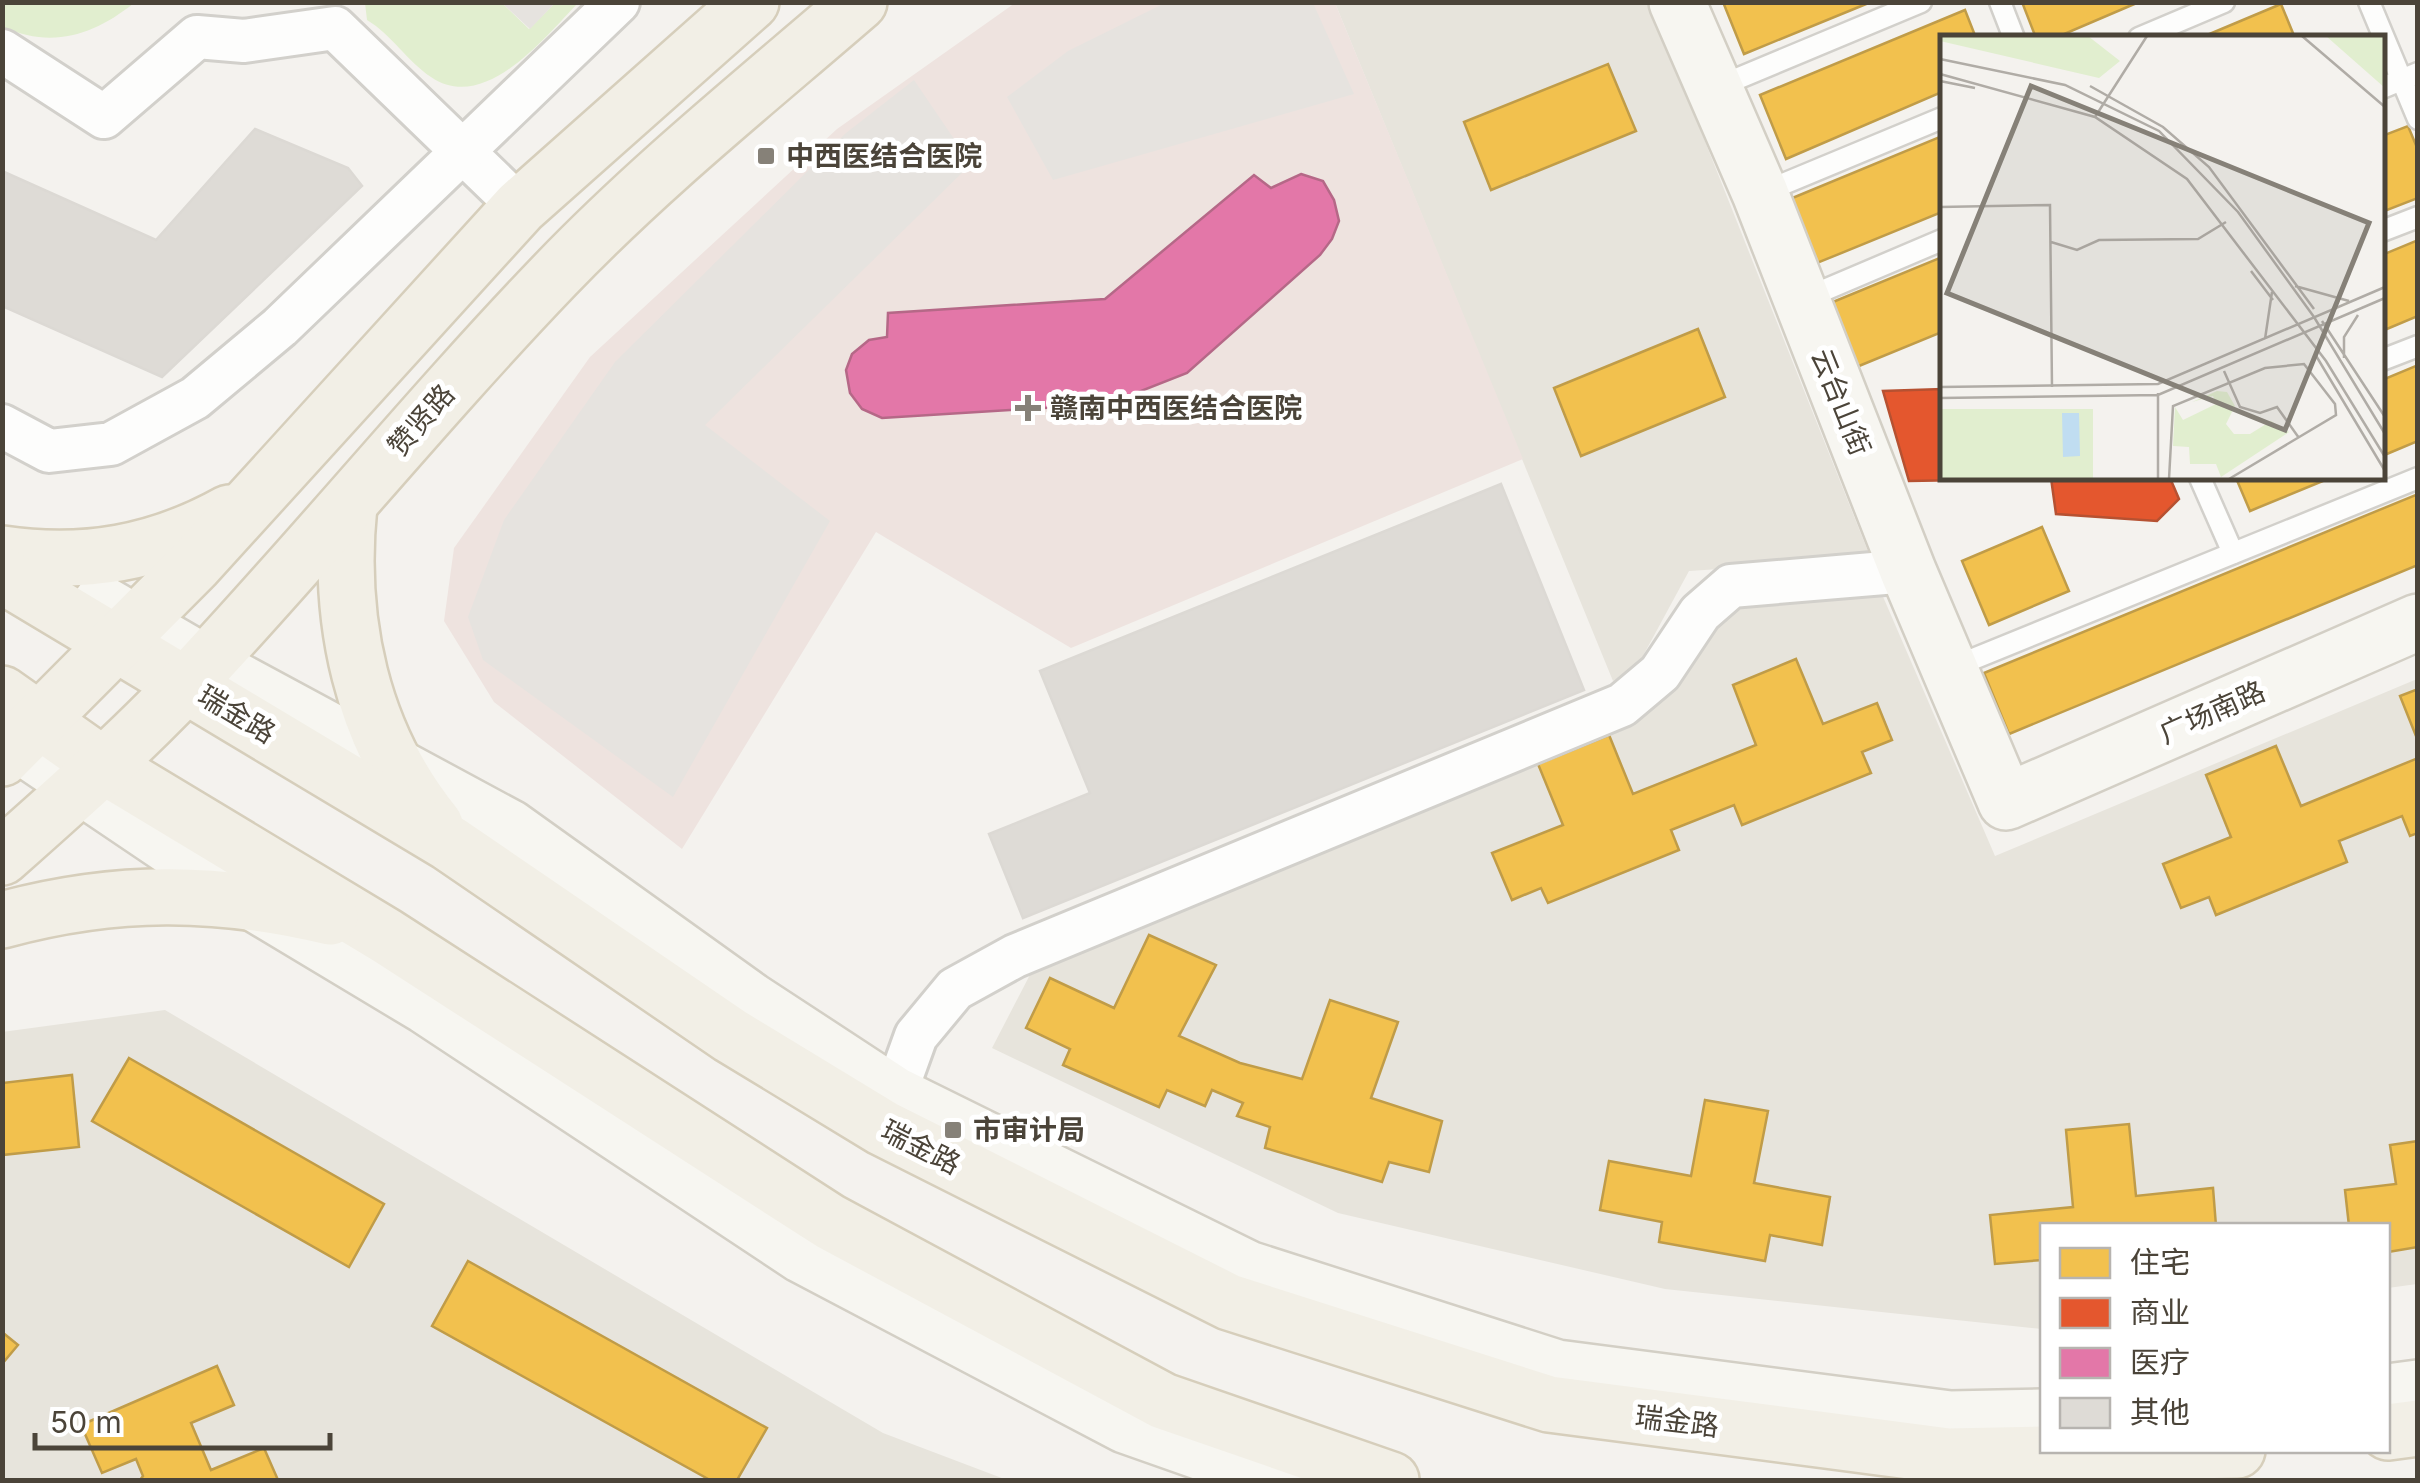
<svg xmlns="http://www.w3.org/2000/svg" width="2420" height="1483" viewBox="0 0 2420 1483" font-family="Inter,'Noto Sans SC',sans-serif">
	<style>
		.residential { fill: #e7e4dc }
		.medical { fill: #eee3df }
		.green { fill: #e1eecf }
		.parking { fill: #e6e3df }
		.homes { fill: #f2c14e; stroke: #c09c48; stroke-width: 2.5 }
		.shops { fill: #e4572e; stroke: #b65131; stroke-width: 2.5 }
		.health { fill: #e377a8; stroke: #b56887; stroke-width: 2.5 }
		.building { fill: #dedbd6; stroke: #dcd9d4; stroke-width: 2.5 }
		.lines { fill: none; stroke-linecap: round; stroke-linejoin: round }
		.lane-casing { stroke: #d2d0cb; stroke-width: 25 }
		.street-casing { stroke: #d2d0cb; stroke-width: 48 }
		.secondary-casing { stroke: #d3cfc5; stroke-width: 60 }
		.primary-casing { stroke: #d6cebb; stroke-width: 60 }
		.lane { stroke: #fdfdfc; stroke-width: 20 }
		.street { stroke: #fdfdfc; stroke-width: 42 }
		.secondary { stroke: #f7f6f1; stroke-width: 55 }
		.primary { stroke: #f2efe6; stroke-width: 55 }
		.poi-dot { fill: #868178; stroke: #fff; stroke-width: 4 }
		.labels { text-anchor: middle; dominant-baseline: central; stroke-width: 10; stroke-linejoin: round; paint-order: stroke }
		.poi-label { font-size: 28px; font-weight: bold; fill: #4b4439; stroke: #fff; text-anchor: start }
		.street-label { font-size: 28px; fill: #4b4439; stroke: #fff }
		.inset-road { fill: none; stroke: #b0aca6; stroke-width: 2.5 }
		.view { fill: #868178; fill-opacity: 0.15; stroke: #868178; stroke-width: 5 }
		.inset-edge { fill: none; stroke: #4b4439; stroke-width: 5 }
	</style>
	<rect width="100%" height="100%" fill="#f4f2ee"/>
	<!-- residential -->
	<g class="residential">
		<path d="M1335 3H1650L1871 559 1689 571 1638 665 1613 681Z"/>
		<path d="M1881 592 1995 856 2417 679V1284L2388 1288V1226H2042V1329L1665 1289 1338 1213 992 1048 1035 965 1647 708 1721 603Z"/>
		<path d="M165 1010 883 1433 1007 1480H3L2 1032Z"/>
	</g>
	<!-- medical -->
	<path class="medical" d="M1015 3H1335L1523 459 1071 648 876 532 682 849 494 702 444 621 454 548 590 357 837 129Z"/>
	<!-- green -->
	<g class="green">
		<path d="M3 2H134V3C94 35 52 49 3 27Z"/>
		<path d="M365 3H502L529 29 555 3H578C545 37 485 114 431 77 407 61 392 35 367 20Z"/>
	</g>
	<!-- parking -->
	<g class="parking">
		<path d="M1167 2 1313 3 1354 94 1053 180 1007 97 1068 51Z"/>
		<path d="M502 3H555L530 29Z"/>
		<path d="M914 80 971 164 705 425 830 521 673 797 483 660 468 617 504 520 615 362 846 133Z"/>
	</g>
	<!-- homes -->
	<g class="homes">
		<path d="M1723 2H1871L1744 54Z"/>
		<path d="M2022 2H2139L2055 38H2036Z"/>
		<path d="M2281 4 2295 38H2200Z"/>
		<path d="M1965 10 1976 38H1942V92L1786 159 1760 95Z"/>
		<path d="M1608 64 1636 131 1491 190 1464 122Z"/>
		<path d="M2408 126 2418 150V198L2382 212V136Z"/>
		<path d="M1942 136V212L1817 263 1790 199Z"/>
		<path d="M2418 240V316L2382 331V255Z"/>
		<path d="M1942 257V332L1854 368 1828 304Z"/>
		<path d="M1698 329 1725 397 1581 456 1554 388Z"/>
		<path d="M2418 365V441L2382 456V380Z"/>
		<path d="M2236 478H2330L2250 511Z"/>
		<path d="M2418 494V565L2009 734 1984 673Z"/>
		<path d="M2042 527 2069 591 1989 625 1962 561Z"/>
		<path d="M1796 659 1823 724 1877 703 1892 740 1862 752 1871 773 1742 825 1734 805 1671 830 1679 850 1548 903 1541 888 1512 900 1492 853 1563 825 1538 764 1609 735 1633 794 1756 745 1733 685Z"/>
		<path d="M2418 689V741L2400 696Z"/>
		<path d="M2276 746 2301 806 2418 758V833L2410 836 2402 816 2339 841 2347 862 2216 915 2209 897 2181 908 2163 864 2231 837 2206 775Z"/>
		<path d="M1149 935 1216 965 1179 1036 1240 1063 1302 1079 1330 1000 1398 1022 1371 1098 1442 1121 1429 1172 1389 1162 1382 1182 1265 1148 1270 1127 1237 1116 1243 1103 1212 1090 1205 1106 1167 1090 1159 1107 1063 1065 1070 1049 1026 1028 1050 978 1114 1008Z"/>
		<path d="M129 1058 384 1204 349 1267 92 1121Z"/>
		<path d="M72 1075 79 1147 2 1155V1083Z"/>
		<path d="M1705 1100 1768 1111 1754 1183 1830 1197 1822 1245 1770 1235 1765 1261 1659 1242 1662 1222 1600 1210 1609 1161 1691 1176Z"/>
		<path d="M2129 1124 2136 1196 2213 1188 2216 1226H2042V1260L1995 1264 1990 1215 2073 1207 2066 1130Z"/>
		<path d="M2418 1141V1247L2388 1252V1226H2349L2345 1190 2396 1184 2390 1145Z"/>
		<path d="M468 1261 767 1428 737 1480H710L432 1326Z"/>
		<path d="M2 1332 18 1345 2 1364Z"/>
		<path d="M217 1366 234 1405 191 1423 211 1470 264 1448 278 1480H140L143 1476 136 1459 102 1473 81 1425Z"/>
	</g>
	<!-- shops -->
	<g class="shops">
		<path d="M1942 389V478L2025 479 1909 481 1883 391Z"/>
		<path d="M2051 478H2170L2179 499 2157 521 2056 514Z"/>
	</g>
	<!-- health -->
	<path class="health" d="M1301 174 1323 181 1334 200 1339 221 1332 239 1320 255 1187 373 1108 404 882 418 862 409 850 393 846 370 852 354 869 340 887 337 888 313 1105 299 1254 175 1271 188Z"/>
	<!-- building -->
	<g class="building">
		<path d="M255 129 348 168 362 186 162 377 2 306V171L156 240Z"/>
		<path d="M1501 484 1584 690 1023 918 989 834 1090 793 1040 671Z"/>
	</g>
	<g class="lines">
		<!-- lane casing -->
		<g class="lane-casing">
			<g id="lane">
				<path d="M2000 2 2014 38"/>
				<path d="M2369 2 2418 119"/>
				<path d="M2139 38 2224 2"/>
				<path d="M1715 88 1921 2"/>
				<path d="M2382 88 2418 73"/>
				<path d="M1764 192 1942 118"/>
				<path d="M2382 231 2418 217"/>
				<path d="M1801 300 1942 240"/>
				<path d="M2382 360 2418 346"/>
				<path d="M2200 478 2233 553"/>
				<path d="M1951 668 2418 478"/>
			</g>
		</g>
		<!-- street casing -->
		<g class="street-casing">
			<g id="street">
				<path d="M2 51 104 117 197 37 244 41 335 28 520 207"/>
				<path d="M2 426 49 451 111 444 195 398 280 327 618 2"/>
				<path d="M885 1122 916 1036 955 989 1015 956 1622 705 1660 673 1700 613 1731 586 1908 571"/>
			</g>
		</g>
		<!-- secondary casing -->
		<g class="secondary-casing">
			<g id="secondary">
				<path d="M1677 2 1760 193 1908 571 2006 802 2418 622"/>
				<path d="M101 603 206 664 510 828 750 1000 895 1095 1248 1269 1557 1368 1950 1419 2042 1417"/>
				<path d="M2 733 251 901 426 1006 802 1255 1125 1425 1281 1480"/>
				<path d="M2388 1392 2418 1388"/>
			</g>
		</g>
		<!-- primary casing -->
		<g class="primary-casing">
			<g id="primary">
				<path d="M349 505C337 620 361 734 435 825"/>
				<path d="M2 554C84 566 157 553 229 513"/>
				<path d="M2 575 449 843 730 1035 883 1128 1229 1302 1549 1404 1948 1456 2237 1450"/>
				<path d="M2 694 104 766 386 936 830 1222 1163 1401 1391 1480"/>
				<path d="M2 758 195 564 520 207 751 2"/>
				<path d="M2 857C72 795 142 733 205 664 324 536 434 401 555 275 649 177 756 91 859 2"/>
				<path d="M2 920C116 889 216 890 330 917"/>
				<path d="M2388 1432 2418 1428"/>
			</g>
		</g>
		<!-- lane -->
		<use href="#lane" class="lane"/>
		<!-- street -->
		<use href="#street" class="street"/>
		<!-- secondary -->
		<use href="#secondary" class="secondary"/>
		<!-- primary -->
		<use href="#primary" class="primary"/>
	</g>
	<!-- markers -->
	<g class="poi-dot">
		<rect x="756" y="146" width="20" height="20" rx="5"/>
		<path d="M1023 393h10v10h10v10h-10v10h-10v-10h-10v-10h10z"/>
		<rect x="943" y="1120" width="20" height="20" rx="5"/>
	</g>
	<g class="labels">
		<!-- poi labels -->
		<g class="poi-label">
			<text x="786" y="156">中西医结合医院</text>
			<text x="1050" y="408">赣南中西医结合医院</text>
			<text x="973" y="1130">市审计局</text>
		</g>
		<!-- street labels -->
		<g class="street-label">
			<text transform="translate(1841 402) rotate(68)">云台山街</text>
			<text transform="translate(421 420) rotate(-49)">赞贤路</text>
			<text transform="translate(2212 712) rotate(-24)">广场南路</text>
			<text transform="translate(237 714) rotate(31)">瑞金路</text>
			<text transform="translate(921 1147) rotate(27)">瑞金路</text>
			<text transform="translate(1677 1421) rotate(7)">瑞金路</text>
		</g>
	</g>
	<!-- overview -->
	<g transform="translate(1940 35)">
		<rect width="445" height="445" fill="#f4f2ee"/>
		<path d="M0 1H148L180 26 159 43 0 6ZM386 1H445V53ZM277 356 287 357 295 371 286 389 294 399H310L331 386 349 397 281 442 276 429H250L249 412 233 411 235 372 243 385 276 369 273 361 252 367ZM0 374H153V444H0Z" fill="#e1eecf"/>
		<path d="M122 378H139L140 421 123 422Z" fill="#c0ddf1"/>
		<path class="inset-road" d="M362 1 445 72M0 24 125 50 219 96 298 177 374 282 445 399M0 39 155 82 247 144 386 326 445 422M0 46 35 53M150 51 223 92 269 132 374 274M155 82 207 1M0 172 110 170 112 352M111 207 137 215 159 205 258 204 286 187M311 236 333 265M355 251 409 266M382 286 445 382M325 304 332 257M375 319 445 436M404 323V302L418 280M284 336 300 372 320 378 337 372 359 403M0 352 218 349 445 252M0 363 218 360 445 263M218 444V358M229 444 233 371 325 333 364 329 395 369 396 380 289 444"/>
		<path class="view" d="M91 51 429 188 345 395 7 258Z"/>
		<rect width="445" height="445" class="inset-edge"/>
	</g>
	<!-- border -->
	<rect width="2420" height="1483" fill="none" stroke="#4b4439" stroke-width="10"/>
	<!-- legend -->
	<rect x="2040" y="1223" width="350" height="230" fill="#ffffff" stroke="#b7b4b0" stroke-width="2.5"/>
	<rect x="2060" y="1248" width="50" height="30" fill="#f2c14e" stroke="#b7b4b0" stroke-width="2.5"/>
	<text x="2130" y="1273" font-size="30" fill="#4b4439">住宅</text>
	<rect x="2060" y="1298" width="50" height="30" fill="#e4572e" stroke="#b7b4b0" stroke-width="2.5"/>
	<text x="2130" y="1323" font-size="30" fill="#4b4439">商业</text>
	<rect x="2060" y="1348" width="50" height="30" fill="#e377a8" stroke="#b7b4b0" stroke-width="2.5"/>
	<text x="2130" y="1373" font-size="30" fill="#4b4439">医疗</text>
	<rect x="2060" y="1398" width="50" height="30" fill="#dedbd6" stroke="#b7b4b0" stroke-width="2.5"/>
	<text x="2130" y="1423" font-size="30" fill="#4b4439">其他</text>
	<!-- scale -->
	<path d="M35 1433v15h295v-15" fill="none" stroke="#4b4439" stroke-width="5"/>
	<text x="50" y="1433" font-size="30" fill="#4b4439" stroke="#ffffff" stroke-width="8" paint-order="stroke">50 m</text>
</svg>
